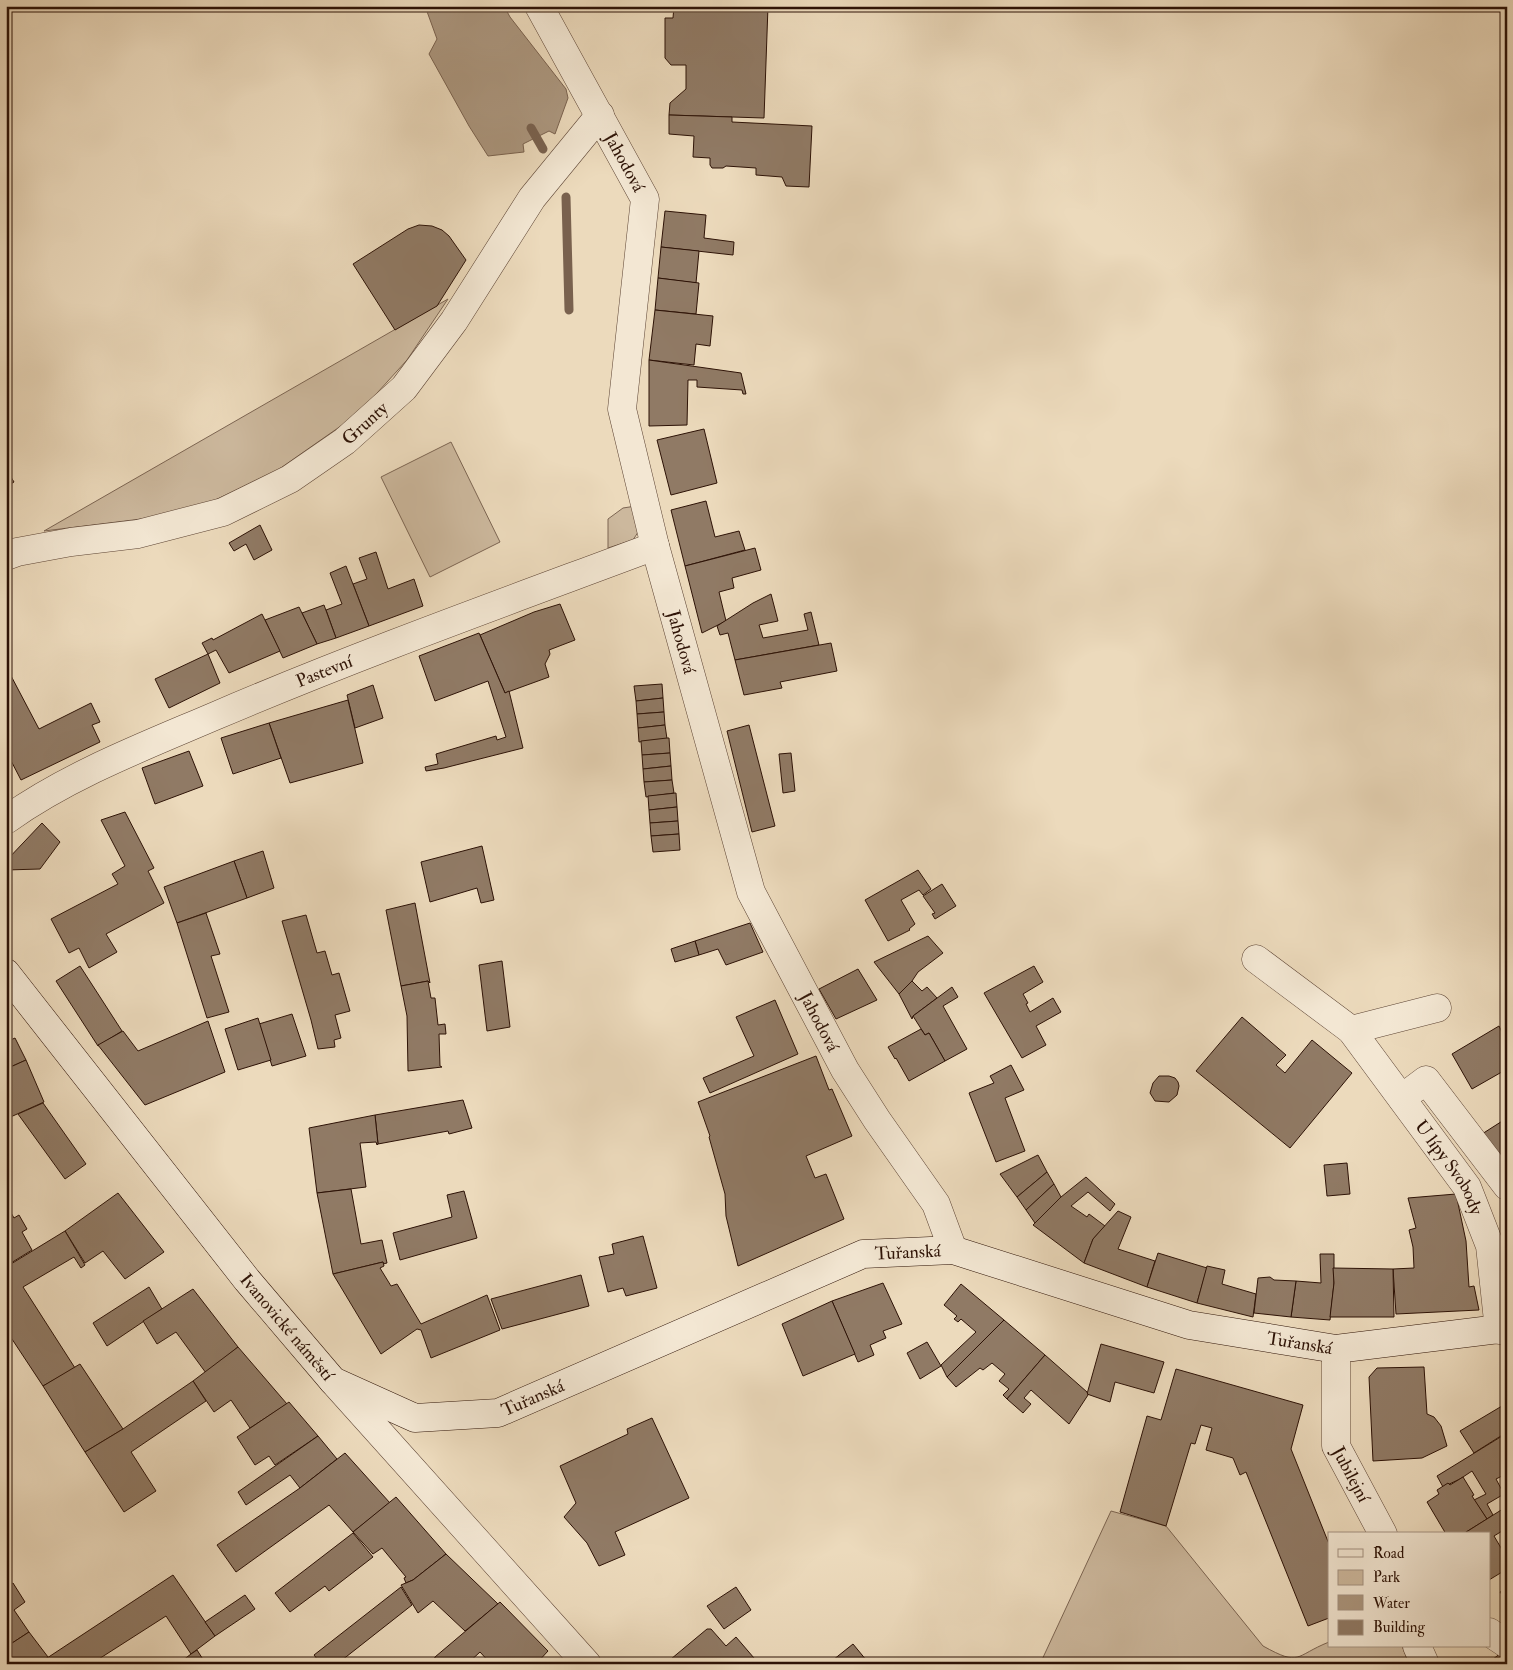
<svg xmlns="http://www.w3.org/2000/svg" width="1513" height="1670" viewBox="0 0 1513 1670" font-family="'IM FELL Double Pica',serif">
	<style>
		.green { fill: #ccb89d; stroke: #7c6552 }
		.water { fill: #ab967e; stroke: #79614e }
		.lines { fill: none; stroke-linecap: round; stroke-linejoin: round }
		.stream { stroke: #79614e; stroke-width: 9 }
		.building { fill: #907a65; stroke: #2d1206 }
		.minor-casing { stroke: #5d4434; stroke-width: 29 }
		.secondary-casing { stroke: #2d1206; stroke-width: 29 }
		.minor { stroke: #f3e7d3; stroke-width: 28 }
		.secondary { stroke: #f3e7d3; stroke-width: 28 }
		.labels { text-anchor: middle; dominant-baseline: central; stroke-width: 4; stroke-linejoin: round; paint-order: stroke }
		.street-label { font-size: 18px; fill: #2d1206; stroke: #f3e7d3 }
	</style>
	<rect width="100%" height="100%" fill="#ecdabc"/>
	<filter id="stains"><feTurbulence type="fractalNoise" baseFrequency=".004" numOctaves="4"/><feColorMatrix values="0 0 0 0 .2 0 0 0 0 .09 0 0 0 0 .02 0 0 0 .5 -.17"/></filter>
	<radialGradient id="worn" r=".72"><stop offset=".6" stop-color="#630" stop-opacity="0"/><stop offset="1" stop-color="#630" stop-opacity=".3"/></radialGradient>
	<!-- green -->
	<g class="green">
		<path d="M448 299 407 360 358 414 275 472 213 501 179 512 141 519 44 531Z"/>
		<path d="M451 442 500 542 430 577 381 477Z"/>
		<path d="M636 506 640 529 633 540 608 548V519L623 508Z"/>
		<path d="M1111 1511 1166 1526 1263 1646C1301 1667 1294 1656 1329 1642V1646H1402L1409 1664H1040Z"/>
	</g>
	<!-- water -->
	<path class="water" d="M425 6H504L510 17 566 89 568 98 555 134 549 131 523 144 524 152 488 156 469 126 429 54 437 39Z"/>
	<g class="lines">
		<!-- stream -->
		<g class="stream">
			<path d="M531 128 543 149"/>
			<path d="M566 197 569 310"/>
		</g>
	</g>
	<!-- building -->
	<g class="building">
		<path d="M674 6H768L764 118 669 115 670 103 686 89V65H671L665 58V18H673Z"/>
		<path d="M669 115 732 117V122L812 126 809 187 786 186 782 177 756 175V168L726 166 723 168H712L710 165V158L693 157 694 136 669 134Z"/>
		<path d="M665 211 706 215 704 238 734 242 733 255 661 247Z"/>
		<path d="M419 225 432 226 442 230 449 236 466 260 437 306 395 330 353 264 408 229Z"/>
		<path d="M661 247 699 251 696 283 658 278Z"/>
		<path d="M658 278 699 283 696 314 655 310Z"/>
		<path d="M655 310 713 316 710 346 696 344 694 365 649 360Z"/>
		<path d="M649 360 741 373 746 394H743L742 390 697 387V380H688L687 425 649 426Z"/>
		<path d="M704 429 717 483 671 495 657 440Z"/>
		<path d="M6 469 14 482 6 487Z"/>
		<path d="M706 501 715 537 739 531 745 550 685 566 671 510Z"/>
		<path d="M260 525 272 550 254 560 246 544 234 551 229 543Z"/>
		<path d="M755 548 761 570 732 578 734 588 719 592 726 621 702 633 685 566Z"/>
		<path d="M376 552 388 589 414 579 423 606 369 626 353 584 367 579 359 558Z"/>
		<path d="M346 566 369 626 336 638 326 610 342 604 330 573Z"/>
		<path d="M771 594 778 621 759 625 763 638 808 630 804 614 811 612 819 645 735 660 728 633 720 635 717 626 753 603Z"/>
		<path d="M560 604 575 640 549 650 550 654 545 664 549 677 505 693 480 635 534 612Z"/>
		<path d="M324 605 336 638 317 644 302 613Z"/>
		<path d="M299 607 317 644 283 658 265 620Z"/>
		<path d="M262 614 280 651 229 673 216 650 208 654 202 643 212 638 213 640Z"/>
		<path d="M479 633 505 693 509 691 523 748 444 768 426 771 425 767 438 764 436 754 496 736 497 740 506 737 488 681 435 701 419 656Z"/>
		<path d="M831 643 837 671 780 682 782 688 744 695 735 660Z"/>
		<path d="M208 654 220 683 169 708 155 679Z"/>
		<path d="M9 672 39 729 91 703 100 722 92 725 100 742 21 780 6 751V673Z"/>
		<path d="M662 684 663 698 636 701 634 686Z"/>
		<path d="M373 685 383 718 355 728 347 695Z"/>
		<path d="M663 698 664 712 637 714 636 701Z"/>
		<path d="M348 700 363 763 290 783 269 723Z"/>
		<path d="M664 712 665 725 638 728 637 714Z"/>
		<path d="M269 723 281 758 233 774 221 738Z"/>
		<path d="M665 725 667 739 639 742 638 728Z"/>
		<path d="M749 725 775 826 752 832 727 731Z"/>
		<path d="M667 738H669L670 753 642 755 641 741Z"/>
		<path d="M189 751 203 786 155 804 142 768Z"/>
		<path d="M670 753 671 766 643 769 642 755Z"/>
		<path d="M791 753 795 791 783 793 779 754Z"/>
		<path d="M671 766 672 780 644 782 643 769Z"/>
		<path d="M672 780 674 793 646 797 644 782Z"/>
		<path d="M676 793 677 807 649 810 648 796Z"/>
		<path d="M677 807 678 821 650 823 649 810Z"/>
		<path d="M125 812 154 868 148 871 164 903 106 934 117 952 89 968 79 948 69 953 51 919 118 884 112 874 125 866 101 820Z"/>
		<path d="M678 821 679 834 651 836 650 823Z"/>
		<path d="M42 823 60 842 40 869 6 870V861Z"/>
		<path d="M679 834 680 850 653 852 651 836Z"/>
		<path d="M482 846 494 900 481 903 477 888 430 902 421 862Z"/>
		<path d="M263 851 274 888 247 898 234 861Z"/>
		<path d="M234 861 247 898 177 923 164 887Z"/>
		<path d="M918 870 931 889 923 895 919 890 901 900 915 924 909 929 910 930 888 941 865 900Z"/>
		<path d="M942 884 956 906 935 919 932 914 935 913 923 896Z"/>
		<path d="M415 903 430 983 428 981 401 986 386 910Z"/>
		<path d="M206 913 220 954 211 956 229 1012 207 1018 177 923Z"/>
		<path d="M306 915 317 953 325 951 332 975 339 973 350 1011 335 1015 341 1038 334 1040 335 1047 318 1049 311 1020 282 921Z"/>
		<path d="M750 923 763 952 726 965 718 949 699 955 695 941Z"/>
		<path d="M928 936 943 953 918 972 912 981 899 994 874 962Z"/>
		<path d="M695 941 699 955 675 962 671 949Z"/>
		<path d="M502 961 510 1027 487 1031 479 965Z"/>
		<path d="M80 966 122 1031 98 1046 56 981Z"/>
		<path d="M1034 966 1043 982 1023 994 1028 1003 1026 1004 1030 1012 1053 998 1061 1012 1036 1026 1046 1045 1022 1058 984 993Z"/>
		<path d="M858 969 877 1000 836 1019 819 989Z"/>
		<path d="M428 981 431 998H435L438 1025 445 1024 446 1034H439L440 1066 442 1067 408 1071 407 1016 401 986Z"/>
		<path d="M912 981 922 991 927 987 937 998 913 1016 912 1019 899 994Z"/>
		<path d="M952 987 958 997 943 1006 967 1049 945 1061 929 1033 925 1035 913 1016Z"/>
		<path d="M775 1000 798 1054 710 1093 703 1078 754 1056 736 1017Z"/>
		<path d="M292 1014 306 1056 272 1066 259 1024Z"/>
		<path d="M1242 1017 1286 1055 1276 1065 1285 1073 1312 1040 1352 1073 1290 1148 1196 1071Z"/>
		<path d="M258 1018 271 1060 238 1070 225 1029Z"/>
		<path d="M208 1021 225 1072 145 1105 98 1045 123 1031 138 1051Z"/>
		<path d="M1499 1026 1504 1036 1507 1035V1069L1472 1089 1452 1054Z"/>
		<path d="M921 1029 925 1035 929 1033 945 1061 909 1081 896 1058 895 1059 888 1047Z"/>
		<path d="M15 1038 26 1060 6 1069V1042Z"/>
		<path d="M816 1056 829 1090 832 1089 852 1136 806 1156 815 1178 826 1174 844 1219 738 1266 726 1216 725 1194 709 1137 710 1136 698 1102Z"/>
		<path d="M26 1060 44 1102 6 1119V1069Z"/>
		<path d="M1011 1065 1024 1090 1005 1098 1025 1151 996 1162 969 1093 994 1083 990 1076Z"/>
		<path d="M1159 1076H1169L1175 1078 1178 1082 1179 1086 1177 1095 1169 1102 1155 1101 1150 1093 1153 1083Z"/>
		<path d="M463 1100 472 1128 449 1134 448 1131 378 1144 375 1115Z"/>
		<path d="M43 1103 86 1164 65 1179 18 1114Z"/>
		<path d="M375 1115 378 1144 377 1145 376 1142 360 1143 366 1187 317 1193 309 1128Z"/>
		<path d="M1507 1118V1165L1482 1134Z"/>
		<path d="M1038 1155 1047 1172 1017 1197 1000 1174Z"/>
		<path d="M1347 1163 1350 1194 1327 1196 1324 1165Z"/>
		<path d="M1047 1172 1054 1184 1026 1210 1017 1197Z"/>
		<path d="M1086 1177 1115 1204 1110 1211 1088 1192 1071 1206 1087 1217 1089 1214 1105 1226 1093 1239 1084 1263 1033 1225 1061 1197Z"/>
		<path d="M1054 1184 1061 1197 1035 1223 1026 1210Z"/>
		<path d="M351 1189 361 1244 382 1240 387 1263 383 1264V1262L333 1274 317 1193Z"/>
		<path d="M464 1191 477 1238 400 1260 393 1233 452 1217 447 1195Z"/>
		<path d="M118 1193 164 1252 125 1279 103 1251 85 1263 65 1231Z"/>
		<path d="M1456 1194 1466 1241 1469 1287 1474 1286 1479 1310 1396 1314 1393 1269 1414 1268 1413 1247 1409 1230 1416 1228 1408 1198Z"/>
		<path d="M6 1204 14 1218 19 1215 27 1229 22 1232 32 1250 6 1266Z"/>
		<path d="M1118 1211 1131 1217 1118 1249 1155 1261 1147 1287 1084 1263 1093 1239Z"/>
		<path d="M65 1231 85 1265 81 1268 74 1257 23 1287 75 1368 43 1386 6 1330V1267Z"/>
		<path d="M643 1236 657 1288 626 1296 623 1288 608 1292 599 1257 614 1254 612 1244Z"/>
		<path d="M1158 1253 1207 1268 1197 1303 1147 1287Z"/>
		<path d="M1320 1254H1334V1283L1330 1320 1291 1317 1296 1281 1321 1283Z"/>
		<path d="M383 1262 384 1266 380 1268 391 1286 397 1284 421 1324 487 1295 500 1330 431 1358 421 1330 417 1329 381 1354 333 1274Z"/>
		<path d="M1207 1266 1225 1270 1222 1284 1256 1294 1253 1317 1197 1303Z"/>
		<path d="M1333 1268 1393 1269 1394 1317H1330L1334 1283Z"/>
		<path d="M581 1275 589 1306 502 1329 491 1299Z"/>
		<path d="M1270 1277 1274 1280 1296 1281 1291 1317 1254 1313 1258 1278Z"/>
		<path d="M883 1283 902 1324 883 1331 886 1338 870 1345 874 1355 858 1362 832 1301Z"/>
		<path d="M961 1284 1004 1320 947 1377 941 1365 976 1332 961 1319 958 1322 954 1319 957 1316 944 1305Z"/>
		<path d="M149 1287 162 1309 107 1346 93 1323Z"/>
		<path d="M193 1289 238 1347 206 1373 176 1332 157 1344 143 1321Z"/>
		<path d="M832 1301 855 1354 803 1376 782 1324Z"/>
		<path d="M1004 1320 1045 1355 1007 1399 1003 1395 1009 1389 999 1381 1005 1374 992 1363 983 1370 980 1368 956 1387 947 1377Z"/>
		<path d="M927 1342 941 1366 920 1379 907 1353Z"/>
		<path d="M1101 1344 1164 1362 1154 1393 1115 1382 1110 1402 1087 1394Z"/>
		<path d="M238 1347 287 1404 250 1428 231 1400 214 1412 193 1381Z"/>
		<path d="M1045 1355 1087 1392 1088 1395 1069 1424 1031 1390 1024 1398 1031 1404 1023 1413 1007 1399Z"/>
		<path d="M80 1364 123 1429 85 1452 43 1386Z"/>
		<path d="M1424 1367 1427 1414 1434 1417 1441 1426 1447 1446 1422 1458 1373 1461 1369 1377 1377 1368Z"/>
		<path d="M1176 1369 1303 1405 1291 1449 1329 1544V1618L1308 1626 1246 1472 1240 1475 1233 1458 1206 1450 1212 1428 1201 1425 1195 1444 1191 1443 1166 1526 1120 1512 1147 1416 1161 1420Z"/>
		<path d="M193 1381 206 1401 131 1452 156 1491 124 1512 85 1452 123 1429Z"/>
		<path d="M289 1402 318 1436 275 1465 269 1456 255 1465 237 1437Z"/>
		<path d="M1507 1403V1432L1474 1453 1460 1431Z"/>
		<path d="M652 1418 689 1498 615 1532 625 1555 599 1566 587 1543 564 1517 576 1503 560 1466 628 1434 627 1429Z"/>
		<path d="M1507 1433V1478L1504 1480 1502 1476 1496 1479 1504 1494 1487 1504 1493 1515 1487 1519 1474 1500 1486 1494 1472 1471 1460 1479 1443 1487 1437 1476Z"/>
		<path d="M318 1436 337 1459 300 1488 290 1475 246 1505 238 1492Z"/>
		<path d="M345 1453 390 1503 353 1532 329 1505 236 1572 217 1545 300 1488Z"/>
		<path d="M1463 1477 1474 1495 1472 1496 1487 1519 1463 1534H1446L1427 1502 1439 1494 1437 1490 1448 1483 1450 1485Z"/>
		<path d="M396 1497 446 1554 413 1580 406 1583 404 1578 406 1577 382 1548 373 1554 353 1532Z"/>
		<path d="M1506 1507 1507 1528 1494 1536 1507 1558V1569L1489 1580V1534H1463Z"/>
		<path d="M353 1533 373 1557 329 1591 325 1586 290 1612 275 1593Z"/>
		<path d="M446 1554 498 1604 465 1631 433 1601 418 1613 401 1585 413 1580Z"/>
		<path d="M173 1575 215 1636 191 1654 166 1616 91 1664H38Z"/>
		<path d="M13 1583 25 1602 14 1610 29 1632 6 1647V1587Z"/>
		<path d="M401 1587 412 1605 337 1664H321L314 1655Z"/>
		<path d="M736 1587 751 1610 724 1629 707 1606Z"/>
		<path d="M1507 1587V1601L1500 1592Z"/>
		<path d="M245 1595 255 1609 215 1636 205 1622Z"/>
		<path d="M500 1602 548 1651 536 1664H491L480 1652 467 1664H441L435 1657Z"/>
		<path d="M707 1629H711L726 1646 736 1637 754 1658 747 1664H665Z"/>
		<path d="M29 1632 48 1657 38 1664H6V1647Z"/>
		<path d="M853 1644 867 1661 864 1664H828Z"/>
		<path d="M197 1650 206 1664H178L191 1654Z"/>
		<path d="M1502 1652 1507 1658V1664H1487Z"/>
		<path d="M435 1657 441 1664H428Z"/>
	</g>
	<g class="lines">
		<!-- minor casing -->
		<g class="minor-casing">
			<g id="minor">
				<path id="s1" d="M539 6 645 199 622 409 655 546 751 892 845 1070 877 1120 936 1204 953 1250"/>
				<path id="s2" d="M6 556 17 552 71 542 138 534 223 512 290 479 345 441 404 388 454 321 532 198 600 115"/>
				<path id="s3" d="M6 820C69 775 145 746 215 716 360 654 508 601 655 546"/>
				<path id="s4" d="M1256 959 1351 1030 1467 1187 1490 1246 1499 1330"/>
				<path d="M1351 1030 1437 1008"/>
				<path d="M1402 1098 1426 1080 1507 1186"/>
				<path id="s5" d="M1336 1349V1446L1383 1534"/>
				<path d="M333 1381 587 1664"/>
				<path d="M1489 1632 1507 1644"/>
				<path d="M1417 1646 1425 1664"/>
			</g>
		</g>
		<!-- secondary casing -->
		<g class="secondary-casing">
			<g id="secondary">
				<path id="s6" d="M6 973 247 1280 333 1381 415 1418 498 1413 863 1254 953 1250 1189 1325 1336 1349 1507 1328"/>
			</g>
		</g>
		<!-- minor -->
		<use href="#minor" class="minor"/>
		<!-- secondary -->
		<use href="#secondary" class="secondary"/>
	</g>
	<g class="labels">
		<!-- street labels -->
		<g class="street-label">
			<text stroke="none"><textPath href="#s1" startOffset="178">Jahodová</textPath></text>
			<text stroke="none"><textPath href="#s2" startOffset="390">Grunty</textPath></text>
			<text stroke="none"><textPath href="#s1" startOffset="672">Jahodová</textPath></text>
			<text stroke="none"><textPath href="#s3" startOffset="352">Pastevní</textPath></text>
			<text stroke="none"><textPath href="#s1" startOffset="1078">Jahodová</textPath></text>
			<text stroke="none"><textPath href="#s4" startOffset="288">U lípy Svobody</textPath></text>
			<text stroke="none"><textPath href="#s6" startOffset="1139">Tuřanská</textPath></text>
			<text stroke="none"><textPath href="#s6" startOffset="452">Ivanovické náměstí</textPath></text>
			<text stroke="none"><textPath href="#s6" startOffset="1544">Tuřanská</textPath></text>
			<text stroke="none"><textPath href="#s6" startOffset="734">Tuřanská</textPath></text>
			<text stroke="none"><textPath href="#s5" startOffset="129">Jubilejní</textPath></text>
		</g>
	</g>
	<!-- margin -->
	<rect width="1513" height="1670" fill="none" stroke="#ecdabc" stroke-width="25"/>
	<rect x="8" y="8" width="1498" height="1655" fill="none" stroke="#2d1206" stroke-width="2.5"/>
	<rect x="12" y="12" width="1488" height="1645" fill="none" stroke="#2d1206"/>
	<!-- legend -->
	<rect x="1328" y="1532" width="162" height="115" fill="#f3e7d3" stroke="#a49281"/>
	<rect x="1338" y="1549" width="25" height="8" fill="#f3e7d3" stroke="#a49281"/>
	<text x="1373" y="1558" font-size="15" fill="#2d1206">Road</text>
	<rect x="1338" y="1570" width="25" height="15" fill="#ccb89d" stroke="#a49281"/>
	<text x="1373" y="1582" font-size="15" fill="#2d1206">Park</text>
	<rect x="1338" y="1595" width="25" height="15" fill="#ab967e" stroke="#a49281"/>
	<text x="1373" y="1608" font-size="15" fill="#2d1206">Water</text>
	<rect x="1338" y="1620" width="25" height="15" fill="#907a65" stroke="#a49281"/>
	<text x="1373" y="1632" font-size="15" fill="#2d1206">Building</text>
	<rect width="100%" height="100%" filter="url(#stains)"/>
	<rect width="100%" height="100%" fill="url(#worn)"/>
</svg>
